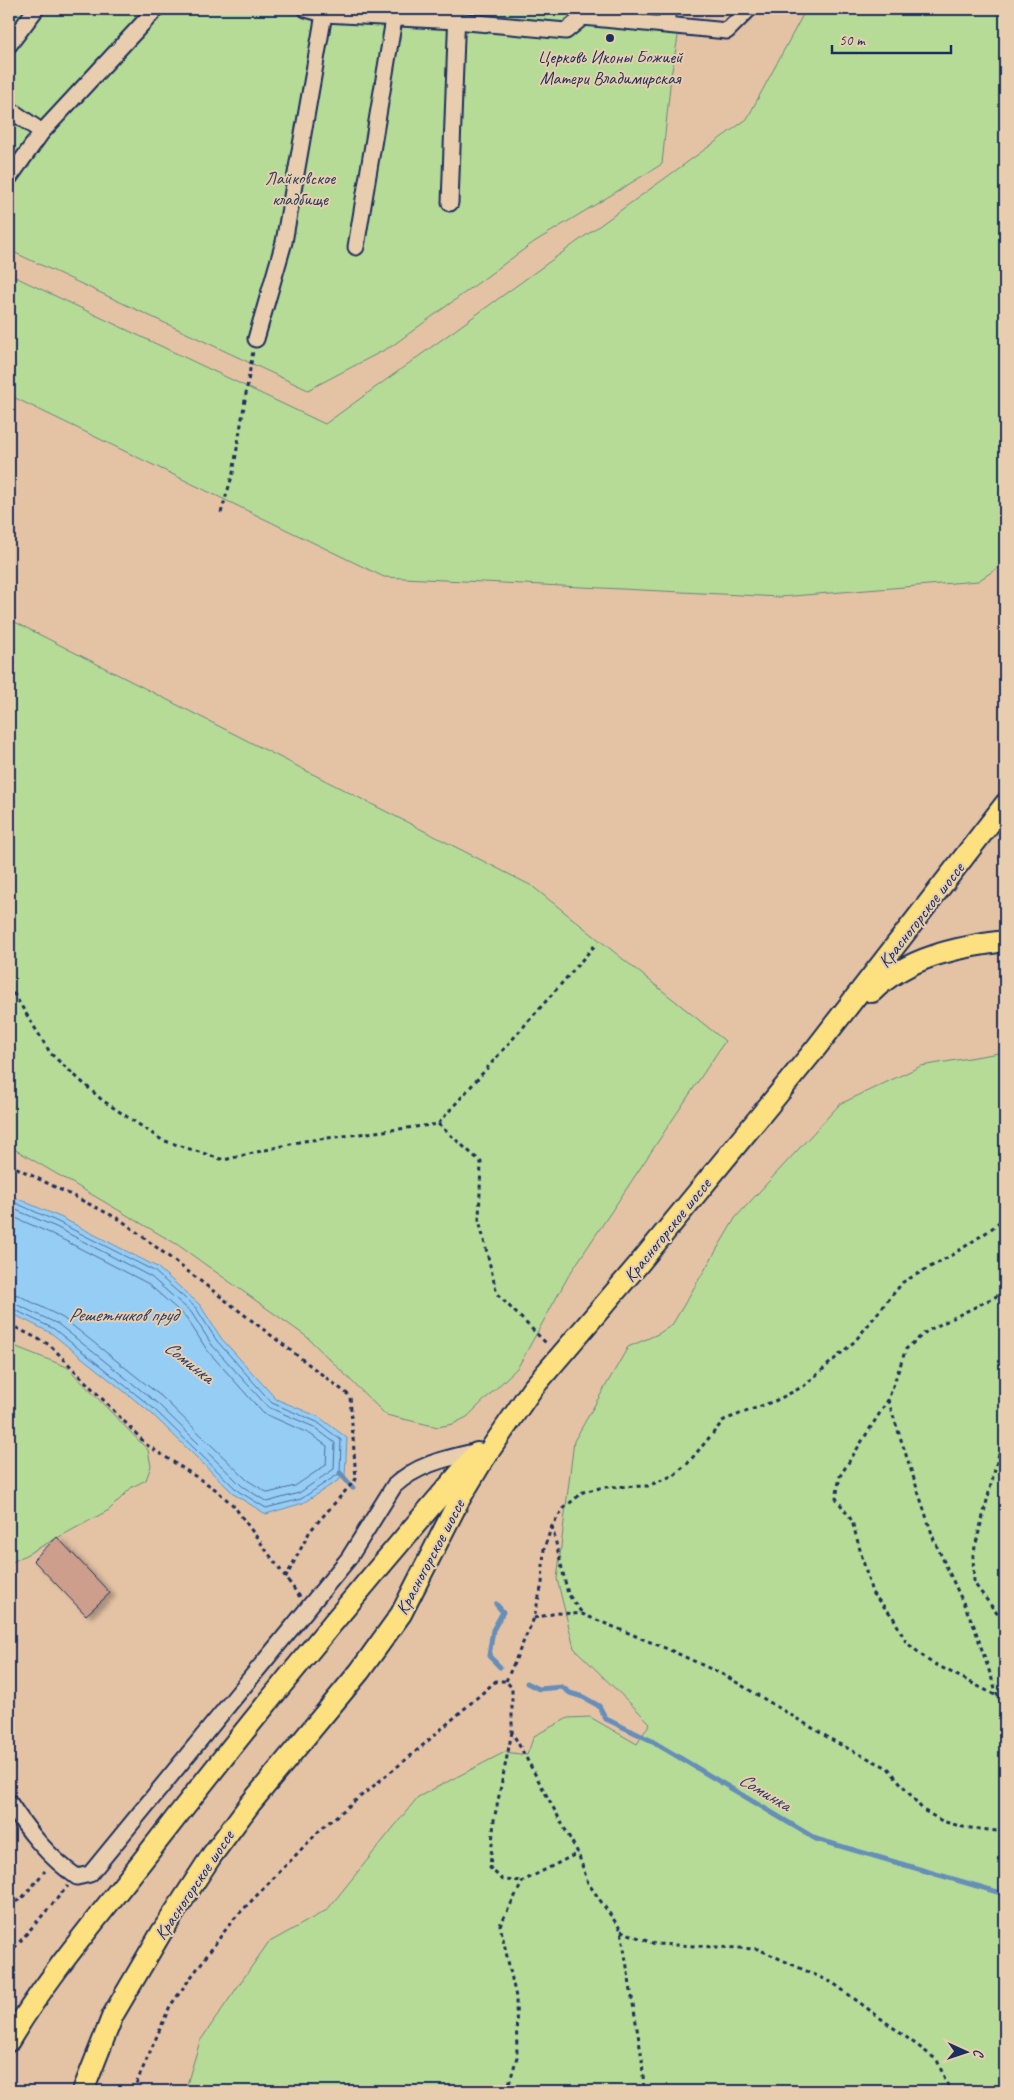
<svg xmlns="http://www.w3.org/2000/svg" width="1014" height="2100" viewBox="0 0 1014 2100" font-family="Caveat,sans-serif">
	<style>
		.green { fill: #b6db96; stroke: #68857a }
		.water { fill: #96cdf5; stroke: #658eb9 }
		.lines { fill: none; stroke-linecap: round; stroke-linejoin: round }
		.shore { stroke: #4c6e9a; stroke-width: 1 }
		.stream { stroke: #658eb9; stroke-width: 5 }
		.building { fill: #cc9e8b; stroke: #1b2f5e; filter: url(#shadow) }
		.minor-casing { stroke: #1b2f5e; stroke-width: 19 }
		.major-casing { stroke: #1b2f5e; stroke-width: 24 }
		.path { stroke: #1b2f5e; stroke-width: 3; stroke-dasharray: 4 4; stroke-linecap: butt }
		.minor { stroke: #e8ceaf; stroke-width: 15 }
		.major { stroke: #fde080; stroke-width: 20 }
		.poi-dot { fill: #1b2f5e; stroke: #e8ceaf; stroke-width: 2 }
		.labels { text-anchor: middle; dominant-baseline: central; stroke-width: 4; stroke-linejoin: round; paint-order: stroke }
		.poi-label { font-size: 18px; fill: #1b2f5e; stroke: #e8ceaf }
		.park-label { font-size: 18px; fill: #2a4064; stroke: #e8ceaf }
		.street-label { font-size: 18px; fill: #1b2f5e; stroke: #e8ceaf }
		.water-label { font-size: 19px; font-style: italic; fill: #273f6d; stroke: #e8ceaf }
	</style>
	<defs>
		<filter id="shadow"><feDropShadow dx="5.5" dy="3" stdDeviation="2.5" flood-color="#0004"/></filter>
	</defs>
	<rect width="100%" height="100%" fill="#e4c3a5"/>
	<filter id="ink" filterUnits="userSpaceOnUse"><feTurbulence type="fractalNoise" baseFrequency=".02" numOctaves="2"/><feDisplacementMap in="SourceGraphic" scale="10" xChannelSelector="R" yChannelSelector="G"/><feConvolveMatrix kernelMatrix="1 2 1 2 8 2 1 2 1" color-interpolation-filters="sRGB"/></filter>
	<g filter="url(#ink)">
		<!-- green -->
		<g class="green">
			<path d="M9 9H683L671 76 662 164 534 242 392 346 308 390 9 250Z"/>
			<path d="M806 9H1005V563L978 581 780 597 384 577 9 395V274L325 424 747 119Z"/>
			<path d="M9 619 532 886 725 1041 569 1275 518 1367 467 1417 453 1424 438 1427 386 1415 307 1337 178 1245 9 1146Z"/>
			<path d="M1005 1052V2091H185L200 2041 268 1943 327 1910 418 1797 505 1752 527 1755 534 1736 568 1718 590 1717 637 1744 650 1723 574 1648 557 1579 574 1441 628 1347 658 1334 672 1325 736 1217 840 1104 921 1066Z"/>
			<path d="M9 1344 67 1367 148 1450 151 1466 146 1480 132 1487 109 1510 9 1564Z"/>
		</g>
		<!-- water -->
		<path class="water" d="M9 1195 60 1217 157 1267 200 1305 221 1338 276 1399 319 1417 347 1438 345 1476 303 1503 266 1514 235 1495 150 1412 51 1333 9 1312Z"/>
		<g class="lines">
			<!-- shore -->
			<g class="shore">
				<path d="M9 1200 58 1222 154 1271 196 1308 217 1341 272 1403 317 1422 341 1440 340 1473 301 1499 266 1508 238 1491 153 1408 54 1329 9 1307"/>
				<path d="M9 1207 56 1227 151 1277 191 1312 212 1345 268 1407 314 1427 335 1443 334 1469 299 1493 267 1502 242 1486 157 1403 58 1324 9 1301"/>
				<path d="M9 1215 52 1234 147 1283 186 1317 207 1350 263 1413 310 1434 327 1446 326 1465 295 1486 268 1493 247 1480 162 1397 63 1318 18 1295 9 1294"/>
			</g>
			<!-- stream -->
			<g class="stream">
				<path d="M340 1473 353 1488"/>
				<path d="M496 1604 503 1612 493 1630 489 1656 500 1667"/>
				<path d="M527 1683 539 1689 562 1687 570 1693 583 1697 599 1706 606 1719 650 1740 816 1839 1001 1893 1005 1898"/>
			</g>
		</g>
		<!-- building -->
		<path class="building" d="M57 1537 110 1593 86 1615 33 1560Z"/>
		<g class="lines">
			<!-- minor casing -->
			<g class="minor-casing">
				<g id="minor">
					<path d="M306 9 324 14 456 21 566 31 583 17 727 31 749 9"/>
					<path d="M666 24 668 9"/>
					<path d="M9 45 36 9"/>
					<path d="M9 109 42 132"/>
					<path d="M9 178 42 132 156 9"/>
					<path d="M450 203 457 9"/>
					<path d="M356 247 394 19"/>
					<path d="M256 339 284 242 324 14"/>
					<path d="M9 1802C28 1831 48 1857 77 1877L90 1874 349 1558 394 1486C417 1464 448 1458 478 1451"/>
				</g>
			</g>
			<!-- major casing -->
			<g class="major-casing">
				<g id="major">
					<path d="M872 992C907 957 958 947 1005 941"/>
					<path d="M9 2041C50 1972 104 1911 153 1847 257 1713 365 1582 477 1453"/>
					<path d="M83 2091 113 2015 161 1933 212 1855 250 1804 360 1671 401 1614 459 1500 483 1460 532 1389 638 1265 816 1048 1005 804"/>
				</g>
			</g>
			<!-- path -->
			<g class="path">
				<path d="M221 513 233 473 253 351"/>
				<path d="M9 986 51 1054 102 1100 162 1140 224 1160 303 1141 438 1124 597 943"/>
				<path d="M438 1124 481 1162 479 1220 497 1294 548 1345"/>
				<path d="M9 1164 121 1220 350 1396 356 1479 310 1531 285 1579"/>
				<path d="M1005 1292 927 1331 906 1349 888 1400 840 1476 836 1498 852 1521 872 1593 893 1617 906 1642 929 1661 999 1697 1005 1710"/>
				<path d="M9 1324 50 1345 147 1445 215 1489 234 1506 300 1597"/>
				<path d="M888 1400 934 1540 974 1626 998 1697"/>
				<path d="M1005 1422 1003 1438 973 1555 974 1583 1005 1624"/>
				<path d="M552 1526 568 1594 582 1613"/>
				<path d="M534 1618 557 1613 582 1614 670 1650 726 1676 839 1744 888 1768 923 1810 942 1821 963 1827 1005 1832"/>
				<path d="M506 1681 534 1618 542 1584 544 1548 552 1526 564 1508 583 1492 604 1487 648 1486 674 1475 688 1463 724 1420 777 1400 804 1386 855 1341 903 1282 952 1255 990 1230 1005 1217"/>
				<path d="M512 1732 494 1820 490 1868 503 1880 523 1881"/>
				<path d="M1005 1882V1880"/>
				<path d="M9 1906 22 1898 45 1871"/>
				<path d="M621 1931 655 1944 758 1949 833 1983 937 2060 950 2091"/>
				<path d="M9 1954 68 1886"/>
				<path d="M133 2091 170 2006 232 1921 323 1827 414 1753 496 1681H506L512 1688V1732L578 1853 588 1883 621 1930 642 2059 644 2091"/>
				<path d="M507 2091 517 2057 516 1997 500 1925 523 1881 578 1853"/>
			</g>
			<!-- minor -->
			<use href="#minor" class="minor"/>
			<!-- major -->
			<use href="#major" class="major"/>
		</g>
	</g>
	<!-- markers -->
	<circle class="poi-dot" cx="610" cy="38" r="5"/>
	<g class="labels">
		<!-- poi labels -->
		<g class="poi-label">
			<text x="610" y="57">Церковь Иконы Божией<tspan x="610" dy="21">Матери Владимирская</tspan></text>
		</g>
		<!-- park labels -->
		<g class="park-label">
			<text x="300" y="178">Лайковское<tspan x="300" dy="21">кладбище</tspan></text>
		</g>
		<!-- street labels -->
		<g class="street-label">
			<text transform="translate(921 915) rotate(-52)">Красногорское шоссе</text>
			<text transform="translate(667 1230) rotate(-51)">Красногорское шоссе</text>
			<text transform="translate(430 1557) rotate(-62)">Красногорское шоссе</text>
			<text transform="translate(194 1885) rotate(-56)">Красногорское шоссе</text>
		</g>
		<!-- water labels -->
		<g class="water-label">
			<text x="123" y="1315">Решетников пруд</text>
			<text transform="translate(189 1362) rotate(38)">Соминка</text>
			<text transform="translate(765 1792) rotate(31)">Соминка</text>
		</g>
	</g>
	<!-- margin -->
	<rect width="1014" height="2100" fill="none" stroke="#e8ceaf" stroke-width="30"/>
	<rect x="15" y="15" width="984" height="2070" fill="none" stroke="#1b2f5e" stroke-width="2" filter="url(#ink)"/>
	<!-- north arrow -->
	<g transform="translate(966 2052) rotate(93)" stroke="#e8ceaf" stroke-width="4" paint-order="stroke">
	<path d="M0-4L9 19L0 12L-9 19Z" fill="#1b2f5e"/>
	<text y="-8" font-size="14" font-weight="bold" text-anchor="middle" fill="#1b2f5e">С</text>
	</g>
	<!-- scale -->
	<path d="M832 45v8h119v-8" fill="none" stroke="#1b2f5e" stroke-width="2.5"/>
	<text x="839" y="45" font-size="15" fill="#1b2f5e" stroke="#e8ceaf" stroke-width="4" paint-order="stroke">50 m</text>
</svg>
